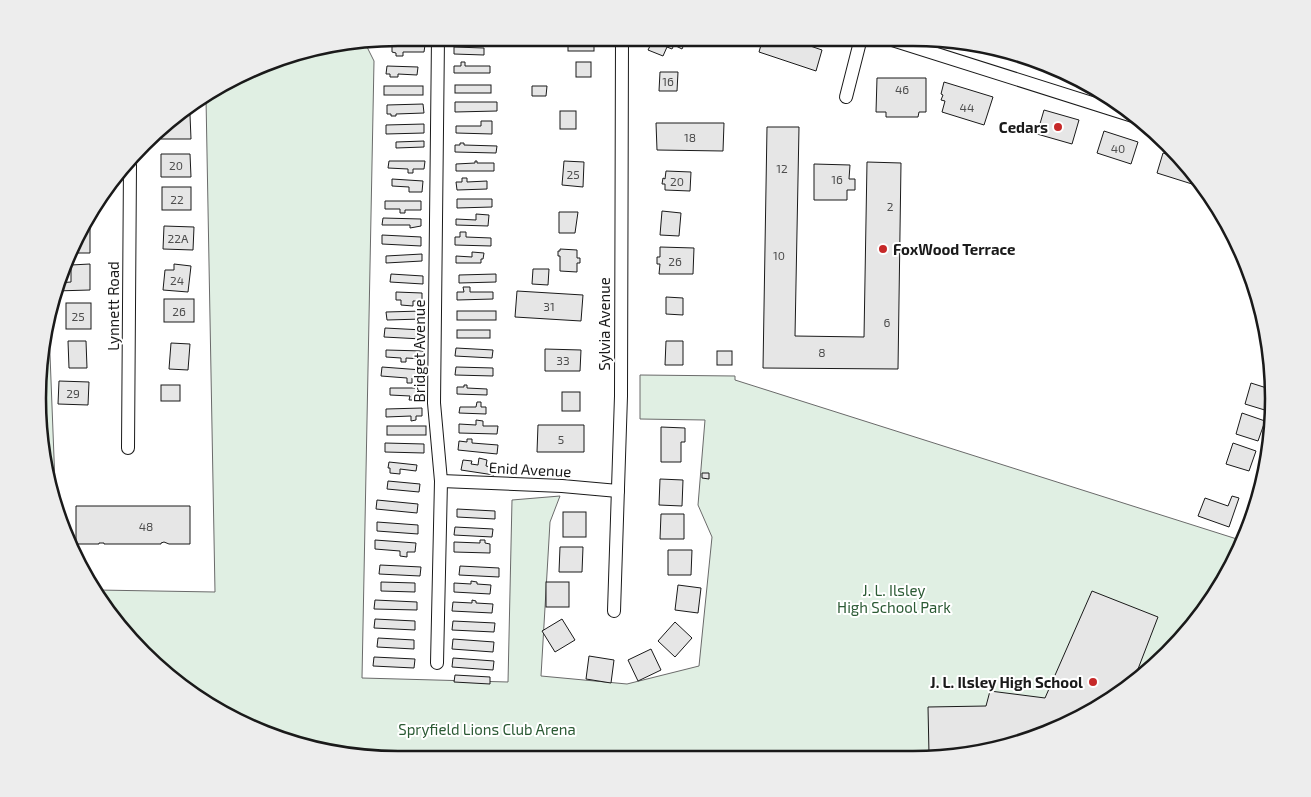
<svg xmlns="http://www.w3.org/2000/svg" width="1311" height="797" viewBox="0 0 1311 797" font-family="'Exo 2',sans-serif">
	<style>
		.green { fill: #e0efe3; stroke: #6a6a6a }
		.building { fill: #e6e6e6; stroke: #1a1a1a }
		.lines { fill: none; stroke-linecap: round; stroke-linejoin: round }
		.street-casing { stroke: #1a1a1a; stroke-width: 14 }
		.street { stroke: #fff; stroke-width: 12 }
		.poi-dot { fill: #c62828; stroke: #fff; stroke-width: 2 }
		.labels { text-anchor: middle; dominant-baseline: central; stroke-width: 4; stroke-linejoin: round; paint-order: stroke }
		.number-label { font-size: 12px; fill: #4d4d4d }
		.poi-label { font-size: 15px; font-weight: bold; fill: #1a1a1a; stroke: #fff; text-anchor: end }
		.street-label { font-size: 15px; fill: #1a1a1a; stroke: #fff }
		.park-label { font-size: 15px; fill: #2b5a34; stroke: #fff }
		.rim { fill: none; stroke: #1a1a1a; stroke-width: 2.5 }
	</style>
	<rect width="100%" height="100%" fill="#fff"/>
	<!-- green -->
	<g class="green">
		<path d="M365 43 374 61 362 678 508 682 512 500 560 496 550 522 541 676 627 684 699 666 712 537 698 505 705 420 640 419V375L735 376V380L1240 540 1234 559 1212 599 1151 670 1093 711 1006 747 936 759H375L282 740 198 698 112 618 97 590 215 592 206 98 283 57Z"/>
		<path d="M49 329 56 509 38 399Z"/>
	</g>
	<!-- building -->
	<g class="building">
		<rect x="568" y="38" width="26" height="13"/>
		<path d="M654 38H687L682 49 674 45 672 49 667 47 663 56 648 50Z"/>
		<path d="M763 38H787L822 50 816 71 759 52Z"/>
		<path d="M392 44 425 45 424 52H403V56H396V53L392 52Z"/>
		<path d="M454 47 484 48V55L454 54Z"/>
		<path d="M461 62H465V66H490V73H454V66H461Z"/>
		<rect x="576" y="62" width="15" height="15"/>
		<path d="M387 66 418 67 417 75 398 74V77H390V74H386Z"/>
		<path d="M660 72H678L677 91H659Z"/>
		<path d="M877 78H926V112H919L918 117H886V112H876Z"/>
		<path d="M944 82 993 97 984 125 942 112 945 101 941 100 943 95 941 94Z"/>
		<rect x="455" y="85" width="36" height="8"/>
		<rect x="384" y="86" width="39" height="9"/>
		<path d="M532 86H547L546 96H532Z"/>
		<path d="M455 102H497V111L455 112Z"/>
		<path d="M423 104 424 113 396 114V116H391V114H387V105Z"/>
		<path d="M1044 110 1079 120 1072 144 1037 134Z"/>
		<rect x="560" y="111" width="16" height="18"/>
		<path d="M190 115 191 139H161V131L176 116Z"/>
		<path d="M481 121H492V134L456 133V126H481Z"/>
		<path d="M656 123H724L723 151 657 150Z"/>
		<path d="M424 124V133L386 134V125Z"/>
		<path d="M767 127H799L795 336 864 337 867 162 901 163 898 369 763 368Z"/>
		<path d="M1104 131 1138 142 1131 164 1097 153Z"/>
		<path d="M424 141V147L396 148V142Z"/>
		<path d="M460 143H464V145L497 146 496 153 455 152V145H460Z"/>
		<path d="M1163 153 1180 158 1195 176 1192 184 1157 173Z"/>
		<path d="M161 154H190L191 177H161Z"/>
		<path d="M389 161H425L424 169H413V173H408V169L388 168Z"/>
		<path d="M475 161H477V163H494V171H456V164L475 163Z"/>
		<path d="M564 161 584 162 583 187 562 185Z"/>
		<path d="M814 164 850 165 849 179H855V190H847V200H814Z"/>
		<path d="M666 171 691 172 690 191 665 190V184H662L663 178 665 179Z"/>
		<path d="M462 178H467V182L487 181V189L457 190 456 182H462Z"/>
		<path d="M392 179 423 181 422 192H409V187L392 186Z"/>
		<rect x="162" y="187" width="29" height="23"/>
		<path d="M457 199H492V207L457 208Z"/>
		<path d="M385 201H421V210H405V213H400V209H385Z"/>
		<path d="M662 211 681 213 679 236 660 235Z"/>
		<path d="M559 212H578L575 233H559Z"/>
		<path d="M476 214 489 215 488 226 456 225V219L476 220Z"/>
		<path d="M383 218 421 219V226L410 228V225H382Z"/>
		<path d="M164 226 194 227 193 250 163 249Z"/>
		<path d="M84 227H90V253H71Z"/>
		<path d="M460 232H466V237L491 238V246L455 245V237H460Z"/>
		<path d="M382 235 421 237V246L382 244Z"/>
		<path d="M660 247 694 248 693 274H659L660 264H657V257H660Z"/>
		<path d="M560 249 577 250V258H580V263H577V272L560 271V256H558V251H560Z"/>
		<path d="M472 252 484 253 483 259H481V263H456V256L472 257Z"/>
		<path d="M422 254V261L386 263V256Z"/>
		<path d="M90 264V290L55 291 57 283 71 282V265Z"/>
		<path d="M174 264 191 266 188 292 163 290 165 270H174Z"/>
		<path d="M533 269H549L548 285 532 284Z"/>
		<path d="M391 274 423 276V284L390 282Z"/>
		<path d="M496 274V282L459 283V275Z"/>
		<path d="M463 287H470V292H493V299L457 300V292H464Z"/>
		<path d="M517 291 583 295 581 321 515 317Z"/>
		<path d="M396 292 422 293V301H413V306L401 305V300H396Z"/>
		<path d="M666 297 683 298V315L666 314Z"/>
		<rect x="164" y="299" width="30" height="23"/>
		<rect x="66" y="303" width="25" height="26"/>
		<path d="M422 311V319L387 320 386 312Z"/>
		<rect x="457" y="311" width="39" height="9"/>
		<path d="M1265 323 1267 328V341L1260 339Z"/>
		<path d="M385 328 423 330 422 339 384 337Z"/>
		<rect x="457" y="330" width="33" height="8"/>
		<path d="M68 341H86L87 368H69Z"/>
		<path d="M666 341H683V365H665Z"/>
		<path d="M171 343 190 344 188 370 169 369Z"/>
		<path d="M456 348 493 350 492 358 455 356Z"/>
		<path d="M545 349 581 350 580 371H545Z"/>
		<path d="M386 350 423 351V359L406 358V362H401V358L386 357Z"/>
		<rect x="717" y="351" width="15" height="14"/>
		<path d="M382 367 422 370V378H412V383H407V378L381 376Z"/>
		<path d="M456 367 493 368V376L455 375Z"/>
		<path d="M59 381 89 382 88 405 58 404Z"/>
		<path d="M1251 383 1273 390V394L1268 411 1245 404Z"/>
		<rect x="161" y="385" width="19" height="16"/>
		<path d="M464 385H467V388L487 389V395L457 394V387H464Z"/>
		<path d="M390 388H419V396H415V400H409L410 396 390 395Z"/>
		<rect x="562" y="392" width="18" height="19"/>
		<path d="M477 402H481V407H486V414L459 413 460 407H476Z"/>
		<path d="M422 408V416H416V420L411 421V416L386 417V409Z"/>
		<path d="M1242 413 1265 421 1258 441 1236 434Z"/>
		<path d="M476 420 483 421V426H498L497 434 459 433V424L476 425Z"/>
		<path d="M538 425H584V452H537Z"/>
		<rect x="387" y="426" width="39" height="9"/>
		<path d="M661 427 685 428V442H681V462H661Z"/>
		<path d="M467 439H472V443L498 445 497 454 458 450 459 441 467 442Z"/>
		<path d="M385 443 424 444V453L385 452Z"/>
		<path d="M1233 443 1256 451 1249 471 1226 464Z"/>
		<path d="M479 458 487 460 486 466 495 468 494 475 461 470 463 460 472 461 471 464 478 465Z"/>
		<path d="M389 462 417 465 416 471 400 469V474L390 473V468H388Z"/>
		<path d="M702 473H709V479L702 478Z"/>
		<path d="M660 479 683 480 682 506 659 505Z"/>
		<path d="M388 481 420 484 419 492 387 489Z"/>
		<path d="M1232 496 1239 498 1229 527 1198 516 1205 498 1228 506Z"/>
		<path d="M377 500 418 504 417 513 376 509Z"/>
		<path d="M76 506H190V544H169L164 542 161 543V544H104V543H99V544H76Z"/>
		<path d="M457 509 495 511V519L457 517Z"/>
		<rect x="563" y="512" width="23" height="25"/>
		<path d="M661 514H684V539H660Z"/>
		<path d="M377 522 418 525V534L377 531Z"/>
		<path d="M455 527 493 529 492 537 454 535Z"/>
		<path d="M375 540 416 543 415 552H407V557L400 556V551L375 549Z"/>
		<path d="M480 540H485V543L490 544V553L454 552V542L480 543Z"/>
		<path d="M560 547H583L582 572H559Z"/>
		<path d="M668 550H692L691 575H668Z"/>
		<path d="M380 565 421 567 420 576 379 574Z"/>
		<path d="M460 566 499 568V577L459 575Z"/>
		<path d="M471 581 477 582V584L491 585 490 594 454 592V583L471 584Z"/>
		<path d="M381 582 415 583V592L381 591Z"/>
		<rect x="546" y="582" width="23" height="25"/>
		<path d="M678 585 701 588 698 613 675 610Z"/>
		<path d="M1092 591 1158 617 1138 669 1147 672 1093 711 1006 747 971 753 929 754 928 707 986 706 990 691 1045 698Z"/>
		<path d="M375 600 417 602V610L374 609Z"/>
		<path d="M472 600 476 601V603L493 604 492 613 452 611 453 602 472 603Z"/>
		<path d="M375 619 415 621V630L374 628Z"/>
		<path d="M562 619 575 640 555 652 542 631Z"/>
		<path d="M453 621 495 623 494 632 452 630Z"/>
		<path d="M675 622 692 638 675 657 658 641Z"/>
		<path d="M378 638 414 640V649L377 647Z"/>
		<path d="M453 639 494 642 493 652 452 649Z"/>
		<path d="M651 649 661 670 638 681 628 660Z"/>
		<path d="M589 656 614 660 611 683 586 679Z"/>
		<path d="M374 657 415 659 414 668 373 666Z"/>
		<path d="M453 658 494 661 493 670 452 667Z"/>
		<path d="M455 675 490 677V684L454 682Z"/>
	</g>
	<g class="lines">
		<!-- street casing -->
		<g class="street-casing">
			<g id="street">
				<path d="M886 38 1136 117"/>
				<path d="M846 97 861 38"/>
				<path d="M128 448 130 165"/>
				<path d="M441 481 562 486 618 491"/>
				<path d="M614 611 621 396 622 38"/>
				<path d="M437 663 441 481 434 403 438 38"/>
			</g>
		</g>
		<!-- street -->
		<use href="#street" class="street"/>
	</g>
	<!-- markers -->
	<g class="poi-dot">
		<circle cx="1058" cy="127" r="5"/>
		<circle cx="883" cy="249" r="5"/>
		<circle cx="1093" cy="682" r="5"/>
	</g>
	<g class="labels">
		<!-- number labels -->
		<g class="number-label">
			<text x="668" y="81">16</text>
			<text x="902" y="89">46</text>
			<text x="967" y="107">44</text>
			<text x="690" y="137">18</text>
			<text x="1118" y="148">40</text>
			<text x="176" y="165">20</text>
			<text x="782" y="168">12</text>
			<text x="573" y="174">25</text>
			<text x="837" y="179">16</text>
			<text x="677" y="181">20</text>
			<text x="177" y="199">22</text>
			<text x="890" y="206">2</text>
			<text x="178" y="238">22A</text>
			<text x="779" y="255">10</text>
			<text x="675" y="261">26</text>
			<text x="177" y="280">24</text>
			<text x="549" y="306">31</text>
			<text x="179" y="311">26</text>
			<text x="78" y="316">25</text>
			<text x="887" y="322">6</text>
			<text x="822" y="352">8</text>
			<text x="563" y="360">33</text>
			<text x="73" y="393">29</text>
			<text x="561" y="439">5</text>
			<text x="146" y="526">48</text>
		</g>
		<!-- poi labels -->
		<g class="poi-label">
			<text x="1048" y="127">Cedars</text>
			<text x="893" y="249" text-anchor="start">FoxWood Terrace</text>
			<text x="1083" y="682">J. L. Ilsley High School</text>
		</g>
		<!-- street labels -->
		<g class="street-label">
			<text transform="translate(113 306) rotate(-90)">Lynnett Road</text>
			<text transform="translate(604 324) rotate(-90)">Sylvia Avenue</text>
			<text transform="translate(419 351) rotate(-90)">Bridget Avenue</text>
			<text transform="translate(530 469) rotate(3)">Enid Avenue</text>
		</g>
		<!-- park labels -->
		<g class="park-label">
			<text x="894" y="590">J. L. Ilsley<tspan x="894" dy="17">High School Park</tspan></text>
			<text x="487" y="729">Spryfield Lions Club Arena</text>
		</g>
	</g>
	<!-- crop -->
	<path d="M0 0H1311V797H0ZM398 46H913A352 352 0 0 1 1265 398V399A352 352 0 0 1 913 751H398A352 352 0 0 1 46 399V398A352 352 0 0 1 398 46Z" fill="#ededed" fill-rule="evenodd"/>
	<path class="rim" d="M398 46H913A352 352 0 0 1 1265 398V399A352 352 0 0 1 913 751H398A352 352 0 0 1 46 399V398A352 352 0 0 1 398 46Z"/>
</svg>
